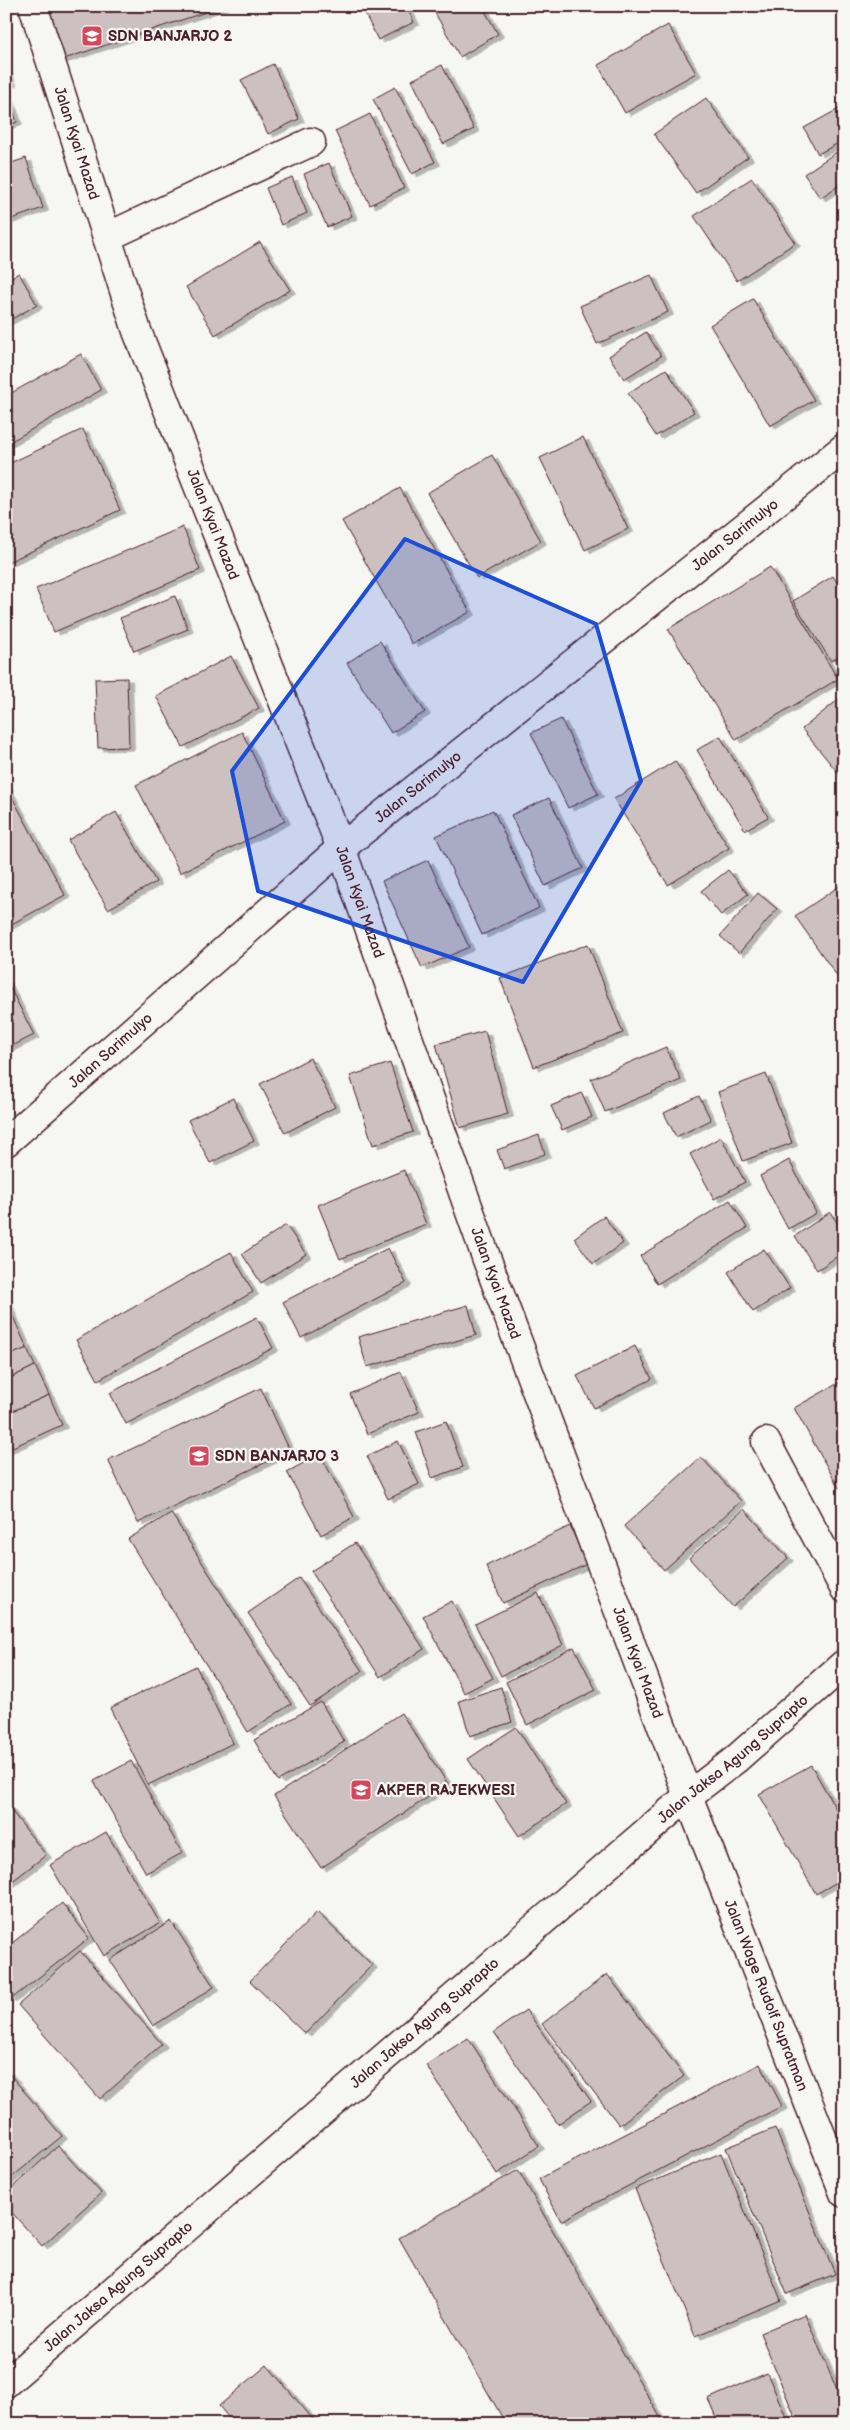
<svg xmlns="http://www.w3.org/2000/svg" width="850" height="2430" viewBox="0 0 850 2430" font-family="'Balsamiq Sans',sans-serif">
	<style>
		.building { fill: #ccc1c0; stroke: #4a1f2b; filter: url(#shadow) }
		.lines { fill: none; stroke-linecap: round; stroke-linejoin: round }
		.street-casing { stroke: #4a1f2b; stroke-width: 31 }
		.secondary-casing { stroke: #4a1f2b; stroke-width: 31 }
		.primary-casing { stroke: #4a1f2b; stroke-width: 31 }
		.street { stroke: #f6f6f2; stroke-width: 28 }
		.secondary { stroke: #f6f6f2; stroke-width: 28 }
		.primary { stroke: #f6f6f2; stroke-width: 28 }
		.marked { fill: #1d4ed8; fill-opacity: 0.2; stroke: #1d4ed8; stroke-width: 4; stroke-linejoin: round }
		.labels { text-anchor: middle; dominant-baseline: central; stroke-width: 4.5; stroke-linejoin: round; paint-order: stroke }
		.poi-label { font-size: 15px; font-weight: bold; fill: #4a1f2b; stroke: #f6f6f2; text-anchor: start }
		.street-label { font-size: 15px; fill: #4a1f2b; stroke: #f6f6f2 }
	</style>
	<defs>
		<filter id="shadow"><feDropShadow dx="5.5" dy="3" stdDeviation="0" flood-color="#0004"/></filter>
	</defs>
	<rect width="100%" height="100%" fill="#f6f6f2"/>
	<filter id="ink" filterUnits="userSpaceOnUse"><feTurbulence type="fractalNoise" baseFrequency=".02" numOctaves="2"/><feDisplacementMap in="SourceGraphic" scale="10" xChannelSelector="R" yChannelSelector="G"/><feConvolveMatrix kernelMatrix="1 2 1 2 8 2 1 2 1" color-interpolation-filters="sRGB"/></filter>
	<g filter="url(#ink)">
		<!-- building -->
		<g class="building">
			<path d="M57 6H224L58 61 42 11Z"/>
			<path d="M361 6H406L414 22 378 40Z"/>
			<path d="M431 6H482L498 34 460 57Z"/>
			<path d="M668 25 696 73 625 113 598 65Z"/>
			<path d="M273 64 299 119 268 134 241 80Z"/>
			<path d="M442 65 474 129 443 144 412 80Z"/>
			<path d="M6 68 11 83 6 85Z"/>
			<path d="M395 87 435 162 412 174 373 99Z"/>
			<path d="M706 98 748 157 696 193 654 134Z"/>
			<path d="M9 99 17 122 6 126V100Z"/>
			<path d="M844 106V140L818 154 804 128Z"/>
			<path d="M370 114 404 188 370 205 335 131Z"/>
			<path d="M844 147V182L820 198 804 174Z"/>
			<path d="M26 158 43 208 6 221V165Z"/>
			<path d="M329 163 352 216 327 227 304 174Z"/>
			<path d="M292 177 307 213 281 225 266 188Z"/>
			<path d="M752 178 795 243 737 281 694 216Z"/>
			<path d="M844 198V213L837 202Z"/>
			<path d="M260 242 290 290 215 335 186 287Z"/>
			<path d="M19 273 37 305 6 322V280Z"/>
			<path d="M651 275 668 312 597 344 580 306Z"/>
			<path d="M753 299 814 400 770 426 710 325Z"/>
			<path d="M646 332 661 356 624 379 609 356Z"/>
			<path d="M81 354 101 390 6 444V396Z"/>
			<path d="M666 369 694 412 656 436 628 393Z"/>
			<path d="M83 429 120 510 6 563V465Z"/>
			<path d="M583 437 628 529 585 550 540 458Z"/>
			<path d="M492 455 541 541 477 578 427 493Z"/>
			<path d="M400 488 470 612 412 644 342 521Z"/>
			<path d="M183 527 200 570 54 632 36 589Z"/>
			<path d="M770 567 838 679 736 740 668 629Z"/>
			<path d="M833 576 844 593V653L831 661 793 601Z"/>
			<path d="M175 596 188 629 134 651 120 618Z"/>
			<path d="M380 641 425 712 391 733 347 663Z"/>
			<path d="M231 656 259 708 183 747 156 696Z"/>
			<path d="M127 678 129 747 98 748 95 679Z"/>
			<path d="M844 695V780L802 729Z"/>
			<path d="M561 719 598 794 568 808 531 733Z"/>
			<path d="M242 732 285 821 180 873 136 785Z"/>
			<path d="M720 736 768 817 745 830 697 750Z"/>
			<path d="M675 761 729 848 668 885 614 799Z"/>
			<path d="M6 786 65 895 6 927Z"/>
			<path d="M549 798 583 868 545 886 511 815Z"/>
			<path d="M493 810 539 908 482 935 436 836Z"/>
			<path d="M116 812 156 882 108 909 68 840Z"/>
			<path d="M428 860 469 947 422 968 382 881Z"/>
			<path d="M728 870 748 894 721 915 701 891Z"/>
			<path d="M844 883V986L795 916Z"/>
			<path d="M758 893 777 909 739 953 720 936Z"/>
			<path d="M588 944 623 1033 534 1067 500 978Z"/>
			<path d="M6 980 34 1035 6 1049Z"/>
			<path d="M485 1031 508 1114 460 1128 436 1044Z"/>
			<path d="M666 1047 681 1080 605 1112 591 1079Z"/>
			<path d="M310 1058 335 1107 285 1133 260 1084Z"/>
			<path d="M390 1063 413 1132 373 1145 350 1076Z"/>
			<path d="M766 1074 792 1143 743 1161 718 1092Z"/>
			<path d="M582 1093 592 1117 562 1130 551 1106Z"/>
			<path d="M699 1096 711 1120 676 1137 664 1113Z"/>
			<path d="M233 1098 254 1141 210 1163 188 1120Z"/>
			<path d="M539 1135 545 1154 504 1169 497 1150Z"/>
			<path d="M721 1137 745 1182 714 1199 690 1154Z"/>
			<path d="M789 1160 816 1213 788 1229 760 1176Z"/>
			<path d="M404 1170 426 1224 340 1259 318 1205Z"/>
			<path d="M730 1200 747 1228 657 1284 640 1256Z"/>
			<path d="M830 1212 844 1233V1252L817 1270 795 1236Z"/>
			<path d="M604 1216 623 1243 593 1264 574 1238Z"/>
			<path d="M286 1225 306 1254 261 1283 242 1254Z"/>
			<path d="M388 1248 406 1283 301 1338 283 1302Z"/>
			<path d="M764 1249 790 1288 753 1312 728 1272Z"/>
			<path d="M231 1252 253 1292 98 1380 76 1340Z"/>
			<path d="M6 1301 27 1348 6 1357Z"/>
			<path d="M468 1305 476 1335 367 1367 358 1337Z"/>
			<path d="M257 1317 273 1348 126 1424 110 1393Z"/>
			<path d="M635 1346 652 1379 594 1408 577 1376Z"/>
			<path d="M27 1348 35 1366 6 1380V1357Z"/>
			<path d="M35 1366 49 1395 6 1414V1380Z"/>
			<path d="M401 1372 419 1412 367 1434 350 1394Z"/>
			<path d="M844 1380V1485L839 1488 794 1408Z"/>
			<path d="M261 1388 290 1451 138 1523 108 1460Z"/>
			<path d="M49 1395 62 1425 6 1450V1414Z"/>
			<path d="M446 1421 463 1467 432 1478 416 1432Z"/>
			<path d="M398 1441 419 1484 388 1499 367 1456Z"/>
			<path d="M320 1454 354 1517 321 1535 287 1472Z"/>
			<path d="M701 1457 741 1501 664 1570 624 1526Z"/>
			<path d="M744 1509 788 1558 733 1607 689 1558Z"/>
			<path d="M171 1513 291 1704 248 1732 128 1539Z"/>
			<path d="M570 1526 587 1564 503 1603 486 1566Z"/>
			<path d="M355 1543 424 1649 380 1677 311 1571Z"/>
			<path d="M299 1578 362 1671 310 1706 248 1613Z"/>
			<path d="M538 1593 563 1645 501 1676 475 1624Z"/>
			<path d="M452 1601 493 1678 464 1693 423 1616Z"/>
			<path d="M574 1647 596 1690 527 1725 506 1682Z"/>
			<path d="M196 1666 233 1743 148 1785 110 1708Z"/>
			<path d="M501 1687 512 1722 470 1736 459 1701Z"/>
			<path d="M321 1702 344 1742 278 1781 254 1740Z"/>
			<path d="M401 1713 448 1784 321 1868 274 1796Z"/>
			<path d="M516 1727 566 1804 519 1836 468 1759Z"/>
			<path d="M131 1761 182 1853 146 1873 94 1781Z"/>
			<path d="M811 1765 844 1823V1878L816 1894 759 1794Z"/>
			<path d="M6 1804 46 1855 6 1886Z"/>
			<path d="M106 1832 160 1923 104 1956 50 1865Z"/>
			<path d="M62 1903 89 1938 10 2000 6 1995V1948Z"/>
			<path d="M317 1912 372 1965 305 2034 250 1981Z"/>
			<path d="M171 1921 214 1987 153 2026 110 1960Z"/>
			<path d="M80 1951 162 2044 100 2099 18 2005Z"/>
			<path d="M607 1974 684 2076 619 2125 542 2024Z"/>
			<path d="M526 2010 591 2101 558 2124 494 2032Z"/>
			<path d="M468 2038 539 2146 497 2174 426 2065Z"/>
			<path d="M760 2064 782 2106 561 2221 539 2179Z"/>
			<path d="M6 2070 62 2136 6 2182Z"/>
			<path d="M775 2128 835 2274 787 2294 726 2148Z"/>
			<path d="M58 2146 101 2193 42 2246 6 2206V2193Z"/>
			<path d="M721 2153 781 2300 695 2336 635 2189Z"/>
			<path d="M518 2170 664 2424H506L399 2238Z"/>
			<path d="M805 2314 844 2407V2424H798L760 2333Z"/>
			<path d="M267 2365 317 2424H234L219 2406Z"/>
			<path d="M767 2373 789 2424H719L708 2399Z"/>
		</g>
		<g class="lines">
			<!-- street casing -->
			<g class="street-casing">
				<g id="street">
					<path id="s1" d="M33 6 137 331 341 848 486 1257 688 1796"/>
					<path d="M107 237 311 142"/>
					<path id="s2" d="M6 1142 341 848 844 448"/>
					<path d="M766 1442 844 1588"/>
				</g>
			</g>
			<!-- secondary casing -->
			<g class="secondary-casing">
				<g id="secondary">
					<path id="s3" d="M688 1796 844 2193"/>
				</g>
			</g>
			<!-- primary casing -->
			<g class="primary-casing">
				<g id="primary">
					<path id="s4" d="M6 2383 688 1796 735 1760 844 1664"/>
				</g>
			</g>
			<!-- street -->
			<use href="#street" class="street"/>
			<!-- secondary -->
			<use href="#secondary" class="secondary"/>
			<!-- primary -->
			<use href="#primary" class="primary"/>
		</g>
	</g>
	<!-- marked area -->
	<path class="marked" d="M405 539 596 624 641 781 523 982 258 891 232 771Z"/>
	<!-- icons -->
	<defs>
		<g id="school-square" transform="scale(1.125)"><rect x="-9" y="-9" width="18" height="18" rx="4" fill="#d1495b" stroke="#f6f6f2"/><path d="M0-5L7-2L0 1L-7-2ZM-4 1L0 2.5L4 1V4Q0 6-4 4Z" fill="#fff"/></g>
		<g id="university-square" transform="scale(1.125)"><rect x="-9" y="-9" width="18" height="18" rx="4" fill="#d1495b" stroke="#f6f6f2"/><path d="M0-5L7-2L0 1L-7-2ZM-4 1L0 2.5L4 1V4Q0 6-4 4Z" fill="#fff"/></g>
	</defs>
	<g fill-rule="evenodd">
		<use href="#school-square" x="92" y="36"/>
		<use href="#school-square" x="199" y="1456"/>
		<use href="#university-square" x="361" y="1790"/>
	</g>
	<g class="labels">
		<!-- poi labels -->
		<g class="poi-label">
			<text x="108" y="36">SDN BANJARJO 2</text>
			<text x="215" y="1456">SDN BANJARJO 3</text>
			<text x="377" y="1790">AKPER RAJEKWESI</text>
		</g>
		<!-- street labels -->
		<g class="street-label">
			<text stroke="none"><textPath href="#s1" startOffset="144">Jalan Kyai Mazad</textPath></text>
			<text stroke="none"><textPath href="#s1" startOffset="549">Jalan Kyai Mazad</textPath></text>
			<text stroke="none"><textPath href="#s2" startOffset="949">Jalan Sarimulyo</textPath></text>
			<text stroke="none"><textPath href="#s2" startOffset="544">Jalan Sarimulyo</textPath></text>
			<text stroke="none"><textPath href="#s1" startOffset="954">Jalan Kyai Mazad</textPath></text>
			<text stroke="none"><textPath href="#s2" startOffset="139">Jalan Sarimulyo</textPath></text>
			<text stroke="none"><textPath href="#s1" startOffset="1359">Jalan Kyai Mazad</textPath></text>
			<text stroke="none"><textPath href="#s1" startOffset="1764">Jalan Kyai Mazad</textPath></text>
			<text stroke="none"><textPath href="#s4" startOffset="958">Jalan Jaksa Agung Suprapto</textPath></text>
			<text stroke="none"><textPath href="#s3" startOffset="214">Jalan Wage Rudolf Supratman</textPath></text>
			<text stroke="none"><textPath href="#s4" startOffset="552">Jalan Jaksa Agung Suprapto</textPath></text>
			<text stroke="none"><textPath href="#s4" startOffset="148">Jalan Jaksa Agung Suprapto</textPath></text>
		</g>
	</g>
	<!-- margin -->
	<rect width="850" height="2430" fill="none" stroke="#f6f6f2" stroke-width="25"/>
	<rect x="12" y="12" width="825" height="2405" fill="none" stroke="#4a1f2b" stroke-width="2" filter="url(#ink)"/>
</svg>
